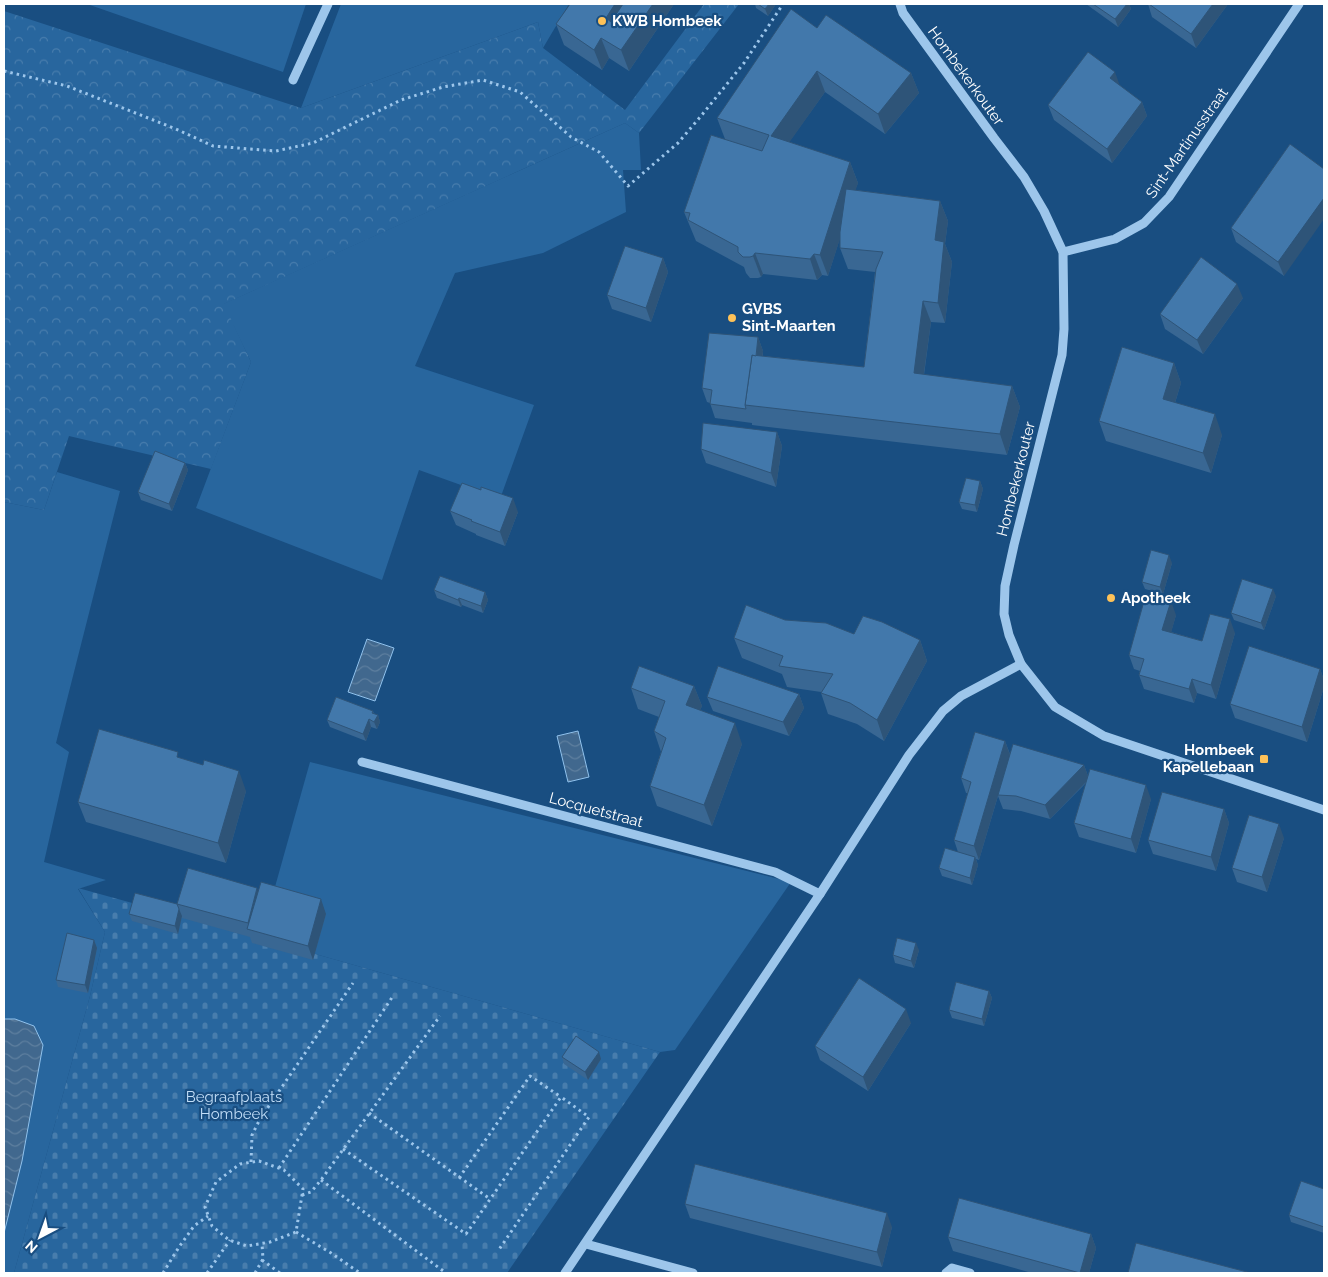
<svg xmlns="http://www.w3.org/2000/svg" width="1328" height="1277" viewBox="0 0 1328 1277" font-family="Raleway,sans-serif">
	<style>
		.green { fill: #28669e }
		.forest { fill: url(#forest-crowns) }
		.cemetery { fill: url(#cemetery-stones) }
		.water { fill: url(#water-waves); stroke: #90c2ed }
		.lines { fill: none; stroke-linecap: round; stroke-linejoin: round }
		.path { stroke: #9dc6eb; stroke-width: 3; stroke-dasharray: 2.5 4; stroke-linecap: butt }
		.minor { stroke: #9dc6eb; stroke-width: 9 }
		.wall { fill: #396793 }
		.shaded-wall { fill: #2e5478 }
		.building { fill: #4278ab; stroke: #2e5478 }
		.poi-dot { fill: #fec258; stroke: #194e81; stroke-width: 2 }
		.labels { text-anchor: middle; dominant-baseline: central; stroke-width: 4.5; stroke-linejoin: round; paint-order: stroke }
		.poi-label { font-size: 15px; font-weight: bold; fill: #fff; stroke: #194e81; text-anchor: start }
		.street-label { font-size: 15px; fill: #fff; stroke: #194e81 }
		.park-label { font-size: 15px; fill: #c2def8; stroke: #194e81 }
	</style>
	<defs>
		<pattern id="forest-crowns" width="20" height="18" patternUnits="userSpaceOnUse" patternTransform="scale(1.25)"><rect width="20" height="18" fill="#28669e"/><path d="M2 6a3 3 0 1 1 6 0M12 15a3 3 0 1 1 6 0" fill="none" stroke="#487dad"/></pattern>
		<pattern id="cemetery-stones" width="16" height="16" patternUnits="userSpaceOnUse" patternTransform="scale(1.25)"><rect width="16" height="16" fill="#28669e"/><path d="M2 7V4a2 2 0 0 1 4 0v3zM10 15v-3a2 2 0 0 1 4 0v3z" fill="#487dad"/></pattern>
		<pattern id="water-waves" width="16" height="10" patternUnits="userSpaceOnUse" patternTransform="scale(1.25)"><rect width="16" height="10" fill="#41688e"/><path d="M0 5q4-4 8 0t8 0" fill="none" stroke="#5e7f9f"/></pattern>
	</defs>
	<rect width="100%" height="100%" fill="#194e81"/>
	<!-- green -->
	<g class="green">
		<path d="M87 4H306L283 72Z"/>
		<path d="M341 4H569L543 48 538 22 301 108Z"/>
		<path d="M625 123 639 133 641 170H623L626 212 543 253 455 273 415 366 534 405 500 499 419 470 382 580 196 508 251 362 223 304Z"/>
		<path d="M57 472 120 491 56 743 69 752 44 862 106 880 78 889 105 932 90 996 14 1273H4V502L44 510Z"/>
		<path d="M310 762 791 882 675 1050 660 1052 280 944 273 894Z"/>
	</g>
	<!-- forest -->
	<path class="forest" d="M704 4H739L639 133 625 123 224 304 251 362 211 469 69 436 44 510 4 502V11L301 108 538 22 543 48 625 110Z"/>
	<!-- cemetery -->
	<path class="cemetery" d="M78 888 280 944 660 1052 507 1273H14L90 996 105 932Z"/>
	<!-- water -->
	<g class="water">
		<path d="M367 639 394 648 375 701 348 692Z"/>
		<path d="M578 731 589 777 568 782 557 736Z"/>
		<path d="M4 1019H15L34 1026 43 1045 22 1161 4 1233Z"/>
	</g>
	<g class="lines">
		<!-- path -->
		<g class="path">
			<path d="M4 71 67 86 176 129 213 146 276 151 313 143 401 100 443 87 483 80 520 92 571 137 599 152 628 186 678 143 701 116 744 63 783 4"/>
			<path d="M369 1113 490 1199"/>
			<path d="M343 1149 466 1234 561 1097 589 1117 498 1251"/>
			<path d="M259 1161 284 1170 303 1189 296 1232 270 1242 247 1246 229 1240 212 1226 205 1207 216 1182 240 1164Z"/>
			<path d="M251 1162 252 1135 260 1119 353 983"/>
			<path d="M279 1168 393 996"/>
			<path d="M459 1178 530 1076 561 1097"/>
			<path d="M321 1180 446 1273"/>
			<path d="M302 1195 311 1192 321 1180 440 1016"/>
			<path d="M296 1232 331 1253 360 1273"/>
			<path d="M262 1260 280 1273"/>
			<path d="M163 1273 179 1247 194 1226 208 1216"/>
			<path d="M207 1273 230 1240"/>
			<path d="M255 1273 263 1259 262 1244"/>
		</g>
		<!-- minor -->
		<g class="minor">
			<path d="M900 4 903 13 994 138 1024 177 1044 211 1063 252 1064 329 1062 355 1014 545 1005 586 1004 614 1009 635 1021 664 1055 707 1104 736 1324 810"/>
			<path d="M293 80 328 4"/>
			<path d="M1063 252 1115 239 1144 223 1169 197 1299 4"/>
			<path d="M362 762 775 872 820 894"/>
			<path d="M586 1244 693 1273"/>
			<path d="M565 1273 820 894 909 755 943 711 961 696 1021 664"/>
			<path d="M946 1273 952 1268 970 1273"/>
		</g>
	</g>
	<!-- wall -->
	<g class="wall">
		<path d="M674 4 629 71 609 58 602 70 564 45 556 24Z"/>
		<path d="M755 4H776L768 16 756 8Z"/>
		<path d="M1086 4H1129L1131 9 1118 27Z"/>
		<path d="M1148 4H1228L1196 48 1152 17Z"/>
		<path d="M817 28 911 73 919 93 885 134 825 92 789 142 850 162 858 183 855 190 940 201 948 221 945 244 952 262 945 323 931 322 924 375 1012 386 1020 407 1007 455 752 425V423L715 418 710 403 707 402 702 388 758 337 763 351V356L864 367 875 272 848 269 840 248V238L828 276 822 275 817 280 763 274 761 277 758 278H750L746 273 744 267 696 241 684 212 725 139 717 118Z"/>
		<path d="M1142 102 1147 116 1112 163 1054 120 1048 105Z"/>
		<path d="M1290 144 1284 276 1236 242 1231 228Z"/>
		<path d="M663 258 668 272 651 322 612 309 607 295Z"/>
		<path d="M1243 298 1203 354 1165 329 1160 314Z"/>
		<path d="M1174 363 1181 383 1175 403 1222 435 1211 473 1106 441 1099 421Z"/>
		<path d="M777 432 782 446 776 487 706 463 701 449Z"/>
		<path d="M185 463 188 470 172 511 141 500 138 492Z"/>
		<path d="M980 481 983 489 977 512 962 509 959 502Z"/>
		<path d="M450 511 518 512 505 546 476 535V534L456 525Z"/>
		<path d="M1172 563 1163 594 1145 589 1142 582Z"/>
		<path d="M434 590 485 592 488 600 483 613 462 605 461 607 437 598Z"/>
		<path d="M1276 596 1264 630 1234 620 1231 613Z"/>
		<path d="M1176 615 1171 632 1202 641 1235 633 1216 699 1197 693 1194 703 1144 689 1139 675 1140 671 1134 669 1129 655Z"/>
		<path d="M785 620 854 634 920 640 927 661 884 741 857 724 828 714 821 693V692L787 687 782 674 742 658 734 638Z"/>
		<path d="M1320 669 1324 680V687L1307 742 1235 718 1230 704Z"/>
		<path d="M694 686 702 706 700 710 742 744 712 826 657 806 650 786 661 752 654 731 659 717 638 709 631 688Z"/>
		<path d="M799 694 804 708 789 736 713 711 707 697Z"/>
		<path d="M373 711 374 714 378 715 380 722 377 729 371 727 366 741 330 727 327 720Z"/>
		<path d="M1005 741 1010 754 1084 765 1088 776 1151 799 1136 853 1079 837 1074 823 1086 783 1050 819 1021 811 1003 809 998 796 979 860 976 859 978 865 972 885 942 876 939 868 958 852 954 840 968 793H966L961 778Z"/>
		<path d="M180 758 246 791 226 863 86 822 78 802Z"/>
		<path d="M1224 809 1229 823 1216 871 1153 854 1148 840Z"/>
		<path d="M1284 838 1267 892 1237 882 1232 868Z"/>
		<path d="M258 891 326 914 313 960 252 943 250 937 182 918V916L178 934 132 921 129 914 177 904Z"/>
		<path d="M94 940 97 948 88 993 58 987 56 980Z"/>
		<path d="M919 950 914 968 895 963 893 955Z"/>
		<path d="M989 991 992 998 984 1026 952 1018 949 1010Z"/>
		<path d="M911 1023 868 1091 820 1060 815 1046Z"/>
		<path d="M562 1057 601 1059 588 1080 564 1064Z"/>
		<path d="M1324 1189V1233L1291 1222 1289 1215Z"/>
		<path d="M685 1204 892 1227 882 1267 690 1218Z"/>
		<path d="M1091 1234 1096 1248 1089 1273H1032L953 1251 948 1237Z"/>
	</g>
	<!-- shaded-wall -->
	<g class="shaded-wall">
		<path d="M615 4H636L613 39 606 18Z"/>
		<path d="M653 4H674L629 71 621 50Z"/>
		<path d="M769 4H776L768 16 765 9Z"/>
		<path d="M1127 4H1129L1131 9 1118 27 1115 19Z"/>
		<path d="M1213 4H1228L1196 48 1191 34Z"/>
		<path d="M601 38 609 58 602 70 594 50Z"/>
		<path d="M817 71 825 92 779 157 771 136Z"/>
		<path d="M1115 72 1120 86 1110 78Z"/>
		<path d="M911 73 919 93 885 134 878 114Z"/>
		<path d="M1142 102 1147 116 1112 163 1107 149Z"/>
		<path d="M850 162 858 183 828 276 820 255Z"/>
		<path d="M1324 198V219L1284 276 1278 262Z"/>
		<path d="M940 201 948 221 945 244 952 262 945 323 938 303 935 240Z"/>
		<path d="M755 253 763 274 761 277 753 256Z"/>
		<path d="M814 254 822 275 817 280 810 259Z"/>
		<path d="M663 258 668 272 651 322 646 308Z"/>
		<path d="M1237 284 1243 298 1203 354 1197 340Z"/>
		<path d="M923 301 931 322 921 394 914 373Z"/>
		<path d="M758 337 763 351 761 376 756 361Z"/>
		<path d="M1174 363 1181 383 1170 419 1163 399Z"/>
		<path d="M1012 386 1020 407 1007 455 1000 434Z"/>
		<path d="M1215 414 1222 435 1211 473 1203 453Z"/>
		<path d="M777 432 782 446 776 487 771 473Z"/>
		<path d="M185 463 188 470 172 511 169 504Z"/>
		<path d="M980 481 983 489 977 512 975 505Z"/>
		<path d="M513 498 518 512 505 546 500 532Z"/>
		<path d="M1169 555 1172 563 1163 594 1160 587Z"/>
		<path d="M1273 589 1276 596 1264 630 1261 623Z"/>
		<path d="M485 592 488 600 483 613 481 606Z"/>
		<path d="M459 598 462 605 461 607 458 600Z"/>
		<path d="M1171 601 1176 615 1168 644 1162 630Z"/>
		<path d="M1230 619 1235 633 1216 699 1211 685Z"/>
		<path d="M920 640 927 661 884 741 877 720Z"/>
		<path d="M1320 669 1324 680V687L1307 742 1302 727Z"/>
		<path d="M1192 679 1197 693 1194 703 1189 689Z"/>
		<path d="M694 686 702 706 693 726 686 705Z"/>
		<path d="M799 694 804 708 789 736 783 722Z"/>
		<path d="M378 715 380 722 377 729 374 722Z"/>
		<path d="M369 719 371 727 366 741 363 734Z"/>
		<path d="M735 723 742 744 712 826 704 805Z"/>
		<path d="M1005 741 1010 755 979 860 974 846Z"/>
		<path d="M1084 765 1089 779 1050 819 1045 805Z"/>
		<path d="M239 771 246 791 226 863 218 843Z"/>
		<path d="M1146 785 1151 799 1136 853 1131 839Z"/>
		<path d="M1224 809 1229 823 1216 871 1211 857Z"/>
		<path d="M1279 824 1284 838 1267 892 1262 877Z"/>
		<path d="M975 857 978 865 972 885 970 878Z"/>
		<path d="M257 888 262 902 250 929 248 923Z"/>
		<path d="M321 899 326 914 313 960 308 946Z"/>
		<path d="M179 909 182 916 178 934 175 926Z"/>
		<path d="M94 940 97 948 88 993 85 985Z"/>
		<path d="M916 943 919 950 914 968 911 961Z"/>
		<path d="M989 991 992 998 984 1026 982 1019Z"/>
		<path d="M906 1009 911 1023 868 1091 863 1077Z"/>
		<path d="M599 1052 601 1059 588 1080 585 1072Z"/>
		<path d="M887 1213 892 1227 882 1267 877 1252Z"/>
		<path d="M1091 1234 1096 1248 1089 1273H1080Z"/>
	</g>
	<!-- building -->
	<g class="building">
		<path d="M570 4H615L606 18 611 22 623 4H653L621 50 601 38 594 50 556 24Z"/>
		<path d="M758 4H769L765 9Z"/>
		<path d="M1093 4H1127L1115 19Z"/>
		<path d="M1149 4H1213L1191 34Z"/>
		<path d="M791 9 817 28 826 15 911 73 878 114 817 71 771 136 850 162 820 255 814 254 810 259 755 253 753 256 750 257H743L738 252V247L688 220 690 213 684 212 711 135 762 151 769 135 717 118Z"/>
		<path d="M1088 52 1115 72 1110 78 1142 102 1107 149 1048 105Z"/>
		<path d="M1290 144 1324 169V198L1278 262 1231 228Z"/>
		<path d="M846 189 940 201 935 240 944 242 938 303 923 301 914 373 1012 386 1000 434 745 405 752 355 864 367 876 269 883 252 840 248V232Z"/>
		<path d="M625 246 663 258 646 308 607 295Z"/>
		<path d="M1201 257 1237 284 1197 340 1160 314Z"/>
		<path d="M709 333 758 337 756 356 752 355 745 405 746 409 710 404 712 390 702 388Z"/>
		<path d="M1122 347 1174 363 1163 399 1215 414 1203 453 1099 421Z"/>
		<path d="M703 423 777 432 771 473 701 449Z"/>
		<path d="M155 451 185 463 169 504 138 492Z"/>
		<path d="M966 478 980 481 975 505 959 502Z"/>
		<path d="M462 483 481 490V487L513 498 500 532 471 521 472 520 450 511Z"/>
		<path d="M1151 550 1169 555 1160 587 1142 582Z"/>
		<path d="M440 576 485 592 481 606 459 598 458 600 434 590Z"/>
		<path d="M1242 579 1273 589 1261 623 1231 613Z"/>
		<path d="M1146 594 1171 601 1162 630 1202 641 1210 614 1230 619 1211 685 1192 679 1189 689 1139 675 1144 659 1129 655Z"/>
		<path d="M746 605 785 620 826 623 854 634 863 616 882 622 920 640 877 720 850 703 821 693 833 674 779 666 783 656 734 638Z"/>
		<path d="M1249 646 1320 669 1302 727 1230 704Z"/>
		<path d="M639 666 694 686 686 705 735 723 704 805 650 786 666 738 654 731 665 701 631 688Z"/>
		<path d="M718 666 799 694 783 722 707 697Z"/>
		<path d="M336 697 373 711 372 713 378 715 374 722 369 719 363 734 327 720Z"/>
		<path d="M99 729 178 752 177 757 203 765 204 760 239 771 218 843 78 802Z"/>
		<path d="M975 732 1005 741 974 846 954 840 971 782 961 778Z"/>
		<path d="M1013 744 1084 765 1045 805 1016 796 998 795Z"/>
		<path d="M1090 769 1146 785 1131 839 1074 823Z"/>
		<path d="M1162 792 1224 809 1211 857 1148 840Z"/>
		<path d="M1249 815 1279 824 1262 877 1232 868Z"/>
		<path d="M945 848 975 857 970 878 939 868Z"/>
		<path d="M188 868 257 888 248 923 177 904Z"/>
		<path d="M261 882 321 899 308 946 247 929Z"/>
		<path d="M135 893 177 904 179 909 175 926 129 914Z"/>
		<path d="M67 933 94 940 85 985 56 980Z"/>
		<path d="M897 938 916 943 911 961 893 955Z"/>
		<path d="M859 978 906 1009 863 1077 815 1046Z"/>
		<path d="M956 982 989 991 982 1019 949 1010Z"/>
		<path d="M576 1036 599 1052 585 1072 562 1057Z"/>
		<path d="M695 1164 887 1213 877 1252 685 1204Z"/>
		<path d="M1301 1181 1324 1189V1227L1289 1215Z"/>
		<path d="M959 1198 1091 1234 1080 1273 948 1237Z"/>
		<path d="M1136 1243 1251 1273H1128Z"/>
	</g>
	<!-- markers -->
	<g class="poi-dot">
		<circle cx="602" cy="21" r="5"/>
		<circle cx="732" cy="318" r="5"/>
		<circle cx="1111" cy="598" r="5"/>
		<rect x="1259" y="754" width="10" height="10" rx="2.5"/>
	</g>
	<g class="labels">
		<!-- poi labels -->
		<g class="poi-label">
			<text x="612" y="21">KWB Hombeek</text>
			<text x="742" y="309">GVBS<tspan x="742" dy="17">Sint-Maarten</tspan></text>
			<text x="1121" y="598">Apotheek</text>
			<text x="1254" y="750" text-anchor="end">Hombeek<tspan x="1254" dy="17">Kapellebaan</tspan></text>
		</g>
		<!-- street labels -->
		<g class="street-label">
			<text transform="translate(966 76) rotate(54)">Hombekerkouter</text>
			<text transform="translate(1187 143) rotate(-55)">Sint-Martinusstraat</text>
			<text transform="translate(1016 479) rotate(-76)">Hombekerkouter</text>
			<text transform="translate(596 810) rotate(15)">Locquetstraat</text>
		</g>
		<!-- park labels -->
		<g class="park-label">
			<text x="234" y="1097">Begraafplaats<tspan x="234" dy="17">Hombeek</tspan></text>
		</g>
	</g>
	<!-- border -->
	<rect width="1328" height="1277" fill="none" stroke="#ffffff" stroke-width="10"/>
	<!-- north arrow -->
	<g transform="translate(40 1237) rotate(221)" stroke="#194e81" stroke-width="4" paint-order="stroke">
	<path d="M0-4L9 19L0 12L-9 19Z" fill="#ffffff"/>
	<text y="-8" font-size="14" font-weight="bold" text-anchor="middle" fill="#ffffff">N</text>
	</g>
</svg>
